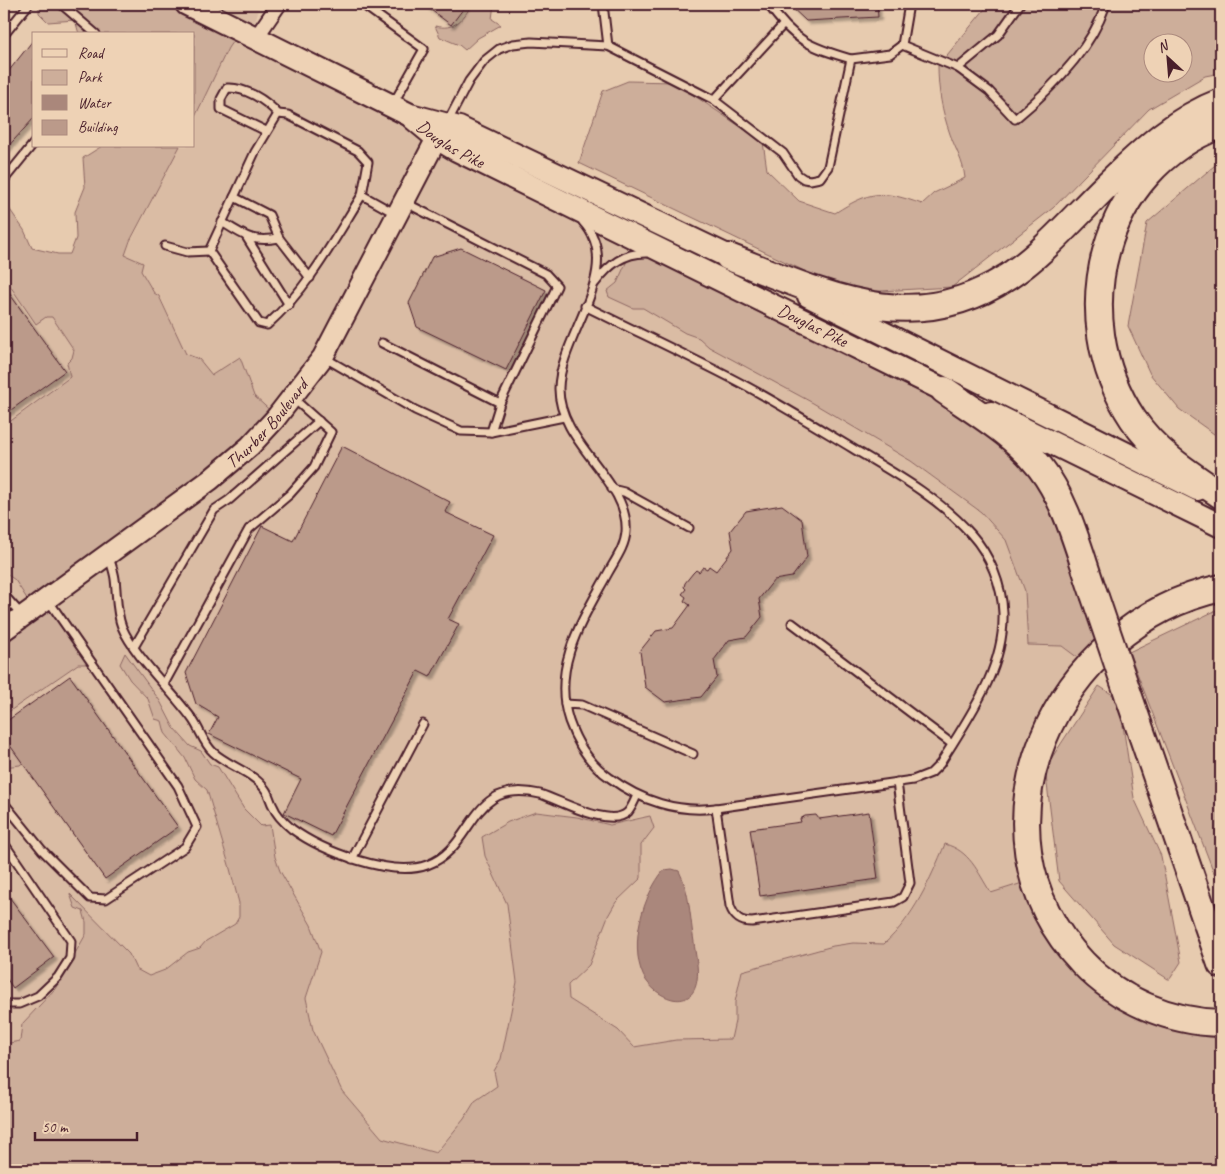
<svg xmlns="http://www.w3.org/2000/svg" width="1225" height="1174" viewBox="0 0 1225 1174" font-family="Caveat,sans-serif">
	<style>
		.built { fill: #dabca4 }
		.green { fill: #cdae9a; stroke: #8c6662; fill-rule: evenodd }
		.water { fill: #aa877b; stroke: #845d5b }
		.building { fill: #bb9a8a; stroke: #4a1f2b; filter: url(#shadow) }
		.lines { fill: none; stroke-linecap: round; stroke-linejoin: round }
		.lane-casing { stroke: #4a1f2b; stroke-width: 11 }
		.street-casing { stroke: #4a1f2b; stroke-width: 18 }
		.secondary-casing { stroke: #4a1f2b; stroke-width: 24 }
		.primary-casing { stroke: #4a1f2b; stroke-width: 26 }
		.highway-casing { stroke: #4a1f2b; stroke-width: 30 }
		.lane { stroke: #eed2b5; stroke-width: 7 }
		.street { stroke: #eed2b5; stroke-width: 14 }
		.secondary { stroke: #eed2b5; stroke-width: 20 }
		.primary { stroke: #eed2b5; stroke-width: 22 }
		.highway { stroke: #eed2b5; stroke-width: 26 }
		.highway-bridge-casing { stroke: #4a1f2b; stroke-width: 30; stroke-linecap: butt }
		.highway-bridge { stroke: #eed2b5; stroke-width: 26 }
		.labels { text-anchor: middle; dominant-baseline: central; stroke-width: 4; stroke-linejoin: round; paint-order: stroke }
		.street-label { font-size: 18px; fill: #4a1f2b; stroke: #eed2b5 }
	</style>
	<defs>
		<filter id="shadow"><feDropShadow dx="3.5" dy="3.5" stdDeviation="1" flood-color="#0004"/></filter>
	</defs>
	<rect width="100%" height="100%" fill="#e7cbaf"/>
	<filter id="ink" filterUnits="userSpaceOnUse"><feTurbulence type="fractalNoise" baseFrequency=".02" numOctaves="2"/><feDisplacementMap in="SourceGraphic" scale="10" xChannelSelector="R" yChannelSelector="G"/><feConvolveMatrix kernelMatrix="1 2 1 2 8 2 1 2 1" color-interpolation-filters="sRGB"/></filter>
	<g filter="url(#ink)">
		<!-- built -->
		<g class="built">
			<path d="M193 4H260L252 33 634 243 617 283 607 291 633 308H643L685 333 699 338 709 347 813 403 911 461 981 512 1006 540 1025 591 1028 645 1062 646 1090 667 1046 731 1032 880 991 893 968 857 945 844 926 890 895 934 884 944 853 943 833 946 742 971 735 1002V1021L732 1039 676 1040 634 1047 618 1030 569 999 568 985 589 965 608 915 616 902 641 878V845L654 828 643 816 610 825 577 817 536 812 485 856 507 904 517 982 501 1059 494 1071 497 1086 475 1101 464 1119 435 1153 382 1138 342 1091 313 1030 306 998 321 952 311 925 280 871 275 857 270 826 261 827 244 809 218 767 210 764 201 751 190 746 174 728 160 701 130 680 148 699 155 718 162 720 165 733 185 758 195 779 207 790 229 865 239 903V917L235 924 206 941 201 948 188 952 165 970 149 976 136 969 129 954 71 896 75 908 83 910 86 922V934L55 989 22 1024 20 1041 4 1044V767L20 765 8 729 4 726V715L78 664H87L86 651 60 625 45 601 254 396 240 357 212 375 199 359 186 354 160 296 154 293 141 271 124 255 180 146H194V119L228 48 239 32Z"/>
			<path d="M4 277 36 324 47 316 52 317 74 350 70 377 4 426Z"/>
			<path d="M4 572 15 580 32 605 9 624 4 616Z"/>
		</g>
		<!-- green -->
		<g class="green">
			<path d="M39 4H193L239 32 228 48 194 119V34H79L75 20 48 22 39 13Z"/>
			<path d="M472 4H494L492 19 501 25 478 38 465 50 459 45 440 37 435 26C454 31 463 20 472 4Z"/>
			<path d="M989 4H1221V73L1205 76 1149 109 1053 208 952 287 863 292 817 277 579 163 603 91 628 81 674 82 763 142 767 170 799 201 835 213C871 190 882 190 922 204L934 193 965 178C963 160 956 151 950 134 942 111 938 90 938 66ZM1152 42H1182V72H1152Z"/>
			<path d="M102 146H180L130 241 125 255 143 263 141 271 154 293 159 296 186 354 199 359 212 375 240 357 254 396 275 415 45 601 60 625 86 651 87 664H78L4 715V616L9 623 31 605 15 580 4 572V426L70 377 67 363 72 358 74 350 52 317H46L36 324 4 277V201L24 230 32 248 58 254H70L76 238 75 212 85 187 83 158Z"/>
			<path d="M1221 164V439L1179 409 1150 374 1128 326 1147 223 1214 166Z"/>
			<path d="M633 247 977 418 1031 460 1110 647 1090 667 1062 646 1028 645 1025 591 1006 540 981 512 911 461 813 403 709 347 699 338 685 333 643 308H633L609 297 607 291 617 283Z"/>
			<path d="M1221 608V891L1129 652Z"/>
			<path d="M125 653 160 701 174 728 190 746 201 751 210 764 218 767 244 809 261 826 270 825 275 857 280 871 311 925 321 952 306 998 313 1030 342 1091 382 1138 436 1153 464 1119 475 1101 497 1086 494 1071 501 1059 517 982 507 904 485 856 482 837 508 822 536 812 577 817 610 825 650 816 654 828 641 845V878L616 902 608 916 589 965 568 985 569 999 618 1030 634 1047 676 1040 731 1039 735 1021V1002L742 971 833 946 853 943 884 944C914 917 930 880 945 844 970 851 977 871 991 893L1032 880 1100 983 1221 1026V1170H4V1044L20 1041 22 1024 55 989 86 934V922L83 911 75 908 70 894 129 954 136 969 149 976 165 970 188 952 200 948 206 941 235 924 239 917V903L229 865 207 790 195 779 185 758 165 733 162 721 155 719 148 699 130 680 120 664Z"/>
			<path d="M1099 686 1119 699 1134 798 1161 856 1181 962 1170 979H1168L1114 944 1059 881 1045 768Z"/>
			<path d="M4 726 8 729 27 759 20 765 4 767Z"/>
		</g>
		<!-- water -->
		<path class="water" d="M672 869 679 871C690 892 690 919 694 942 695 954 699 968 697 980 692 1015 653 997 643 975 629 944 643 895 664 870Z"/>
		<!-- building -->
		<g class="building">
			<path d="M423 4H467L451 25Z"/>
			<path d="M788 4H877L878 17 806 21Z"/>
			<path d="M34 39V118L4 151V77Z"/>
			<path d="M461 248 546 290 506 370 417 327 409 303 432 257Z"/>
			<path d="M4 286 65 371 4 415Z"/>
			<path d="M342 446 450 502 445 512 493 535 448 619 459 624 430 677 418 671 331 836 284 813 301 779 209 734 218 717 196 704 186 673 262 526 293 541Z"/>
			<path d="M782 505 802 520 807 557 792 577 774 580 759 599 762 617 746 637 729 640 714 660 717 677 701 697 665 702 645 687 640 651 656 631 673 628 690 605 684 601 686 597 682 594 686 589 684 587 685 583 693 573 696 570 699 572 703 567 707 569 709 566 716 571 733 549 730 531 746 511Z"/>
			<path d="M70 676 178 827 105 879 4 737V723Z"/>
			<path d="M869 812 878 879 760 896 750 829 801 822 800 819 805 816 816 815 819 819Z"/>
			<path d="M4 890 54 957 13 988 4 975Z"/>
		</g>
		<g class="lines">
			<!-- lane casing -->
			<g class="lane-casing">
				<g id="lane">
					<path d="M61 4 96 34"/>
					<path d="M362 4 424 49 393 104"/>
					<path d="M603 4 608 46"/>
					<path d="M768 4C794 41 810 47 851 59"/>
					<path d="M4 35 29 4"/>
					<path d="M902 45 958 68 989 91 1015 119C1050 90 1090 51 1105 7L1098 4"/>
					<path d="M958 68 998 35 1020 4"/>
					<path d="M714 100 783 25"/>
					<path d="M448 121 469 81 484 61 499 49 513 44 531 42 608 46 714 100 783 153 798 175 804 179 810 180 820 178 828 167 851 59 890 54 902 45 909 4"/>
					<path d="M266 131 221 109V99L227 88C245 87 266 100 278 114"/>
					<path d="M4 180 34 143"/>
					<path d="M362 195C334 240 308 289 267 325L259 323 209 251 255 152 278 114 288 115 358 151 368 162 362 195 396 214"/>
					<path d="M234 197 269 215 279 238"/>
					<path d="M406 203 546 274 557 286 500 403 491 432"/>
					<path d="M222 222C244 236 253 243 279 238L310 278"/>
					<path d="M583 222C626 268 560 336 559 388 558 443 630 481 626 532 625 547 615 560 608 573 583 619 551 666 569 721 577 744 590 764 610 778 641 801 678 813 716 808L913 780 931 773 940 764C968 718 1005 669 1003 613 1002 585 990 555 971 534 938 497 894 473 852 448 817 427 783 406 748 387 694 358 639 333 585 306"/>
					<path d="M247 238 289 305"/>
					<path d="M165 246 187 252 209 251"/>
					<path d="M595 283C609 265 624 252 648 253"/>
					<path d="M382 343 500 403"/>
					<path d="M325 358 415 410 461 431 491 432 564 417"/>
					<path d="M612 489 624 492 689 528"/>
					<path d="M109 557C111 564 114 571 115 579 117 595 116 612 122 627 134 656 174 693 193 720 200 730 204 744 213 752 228 766 253 772 265 789 269 794 270 801 273 806 276 814 286 824 292 829 322 851 392 878 427 865 476 848 468 777 540 794 562 801 610 829 628 812 632 807 635 800 637 795"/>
					<path d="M4 595 21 614"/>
					<path d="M792 623 952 744"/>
					<path d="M134 647 214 510 229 500 319 421"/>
					<path d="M164 684 249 529 290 494 314 467 331 432 294 399"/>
					<path d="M565 704 582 705 693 754"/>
					<path d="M4 803 42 850 90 898 106 899 185 847 197 827 178 786 48 600"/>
					<path d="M716 808 730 906C734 917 740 922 752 922L894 902 903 897 910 883 897 782"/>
					<path d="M4 843 71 941 70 958 58 977 38 996 19 1004H4"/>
					<path d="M352 859 423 724"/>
				</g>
			</g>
			<!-- street casing -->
			<g class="street-casing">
				<path id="street" d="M255 39 279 4"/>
			</g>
			<!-- secondary casing -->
			<g class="secondary-casing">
				<g id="secondary">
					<path id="s1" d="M4 630 210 480 250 446 275 419 323 357 437 138"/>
				</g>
			</g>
			<!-- primary casing -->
			<g class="primary-casing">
				<g id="primary">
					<path d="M187 4 410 115 459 128 744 264"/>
					<path id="s2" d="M413 118 437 138 457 150 960 398"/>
					<path d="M809 296 1197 489"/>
					<path d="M991 413 1221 526"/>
				</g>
			</g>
			<!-- highway casing -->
			<g class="highway-casing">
				<g id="highway">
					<path d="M1221 125C1101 168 1065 317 1133 419 1155 452 1188 473 1221 495"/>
					<path d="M729 257C824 294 913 340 1009 276 1045 252 1075 216 1106 186 1142 152 1174 120 1221 102"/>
					<path d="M944 390C977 413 1015 435 1040 467 1068 503 1079 552 1094 594"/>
					<path d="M1221 588C1057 623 957 831 1083 963 1118 1000 1170 1022 1221 1023"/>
					<path d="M1128 694 1221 964"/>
				</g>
			</g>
			<!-- lane -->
			<use href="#lane" class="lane"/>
			<!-- street -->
			<use href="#street" class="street"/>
			<!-- secondary -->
			<use href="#secondary" class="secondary"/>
			<!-- primary -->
			<use href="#primary" class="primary"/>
			<!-- highway -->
			<use href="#highway" class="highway"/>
			<!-- highway-bridge casing -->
			<g class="highway-bridge-casing">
				<path id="highway-bridge" d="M1094 594 1128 694"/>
			</g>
			<!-- highway-bridge -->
			<use href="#highway-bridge" class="highway-bridge"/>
		</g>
	</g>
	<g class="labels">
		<!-- street labels -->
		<g class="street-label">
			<text stroke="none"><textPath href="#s2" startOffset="46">Douglas Pike</textPath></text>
			<text stroke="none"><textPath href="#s2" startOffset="451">Douglas Pike</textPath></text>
			<text stroke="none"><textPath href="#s1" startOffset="335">Thurber Boulevard</textPath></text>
		</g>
	</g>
	<!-- margin -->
	<rect width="1225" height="1174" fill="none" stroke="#eed2b5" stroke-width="20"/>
	<rect x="10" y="10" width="1205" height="1154" fill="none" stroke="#4a1f2b" stroke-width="2" filter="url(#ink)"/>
	<!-- legend -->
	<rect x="32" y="32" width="162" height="115" fill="#eed2b5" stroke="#ac8a7e"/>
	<rect x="42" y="49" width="25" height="8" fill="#eed2b5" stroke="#ac8a7e"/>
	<text x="78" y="58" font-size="15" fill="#4a1f2b">Road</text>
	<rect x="42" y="70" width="25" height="15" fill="#cdae9a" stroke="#ac8a7e"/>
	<text x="78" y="82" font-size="15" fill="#4a1f2b">Park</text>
	<rect x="42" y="95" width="25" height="15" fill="#aa877b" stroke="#ac8a7e"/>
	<text x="78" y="108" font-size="15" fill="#4a1f2b">Water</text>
	<rect x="42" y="120" width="25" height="15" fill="#bb9a8a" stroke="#ac8a7e"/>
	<text x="78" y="132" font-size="15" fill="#4a1f2b">Building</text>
	<!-- north arrow -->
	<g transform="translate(1168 58) rotate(334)"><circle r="24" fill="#eed2b5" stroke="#ac8a7e"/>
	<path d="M0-4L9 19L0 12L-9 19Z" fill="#4a1f2b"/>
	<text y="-8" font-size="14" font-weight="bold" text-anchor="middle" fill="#4a1f2b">N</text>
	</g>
	<!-- scale -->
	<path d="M35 1132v8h102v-8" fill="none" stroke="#4a1f2b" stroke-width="2.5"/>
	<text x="42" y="1132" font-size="15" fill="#4a1f2b" stroke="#eed2b5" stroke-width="4" paint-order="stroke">50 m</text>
</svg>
